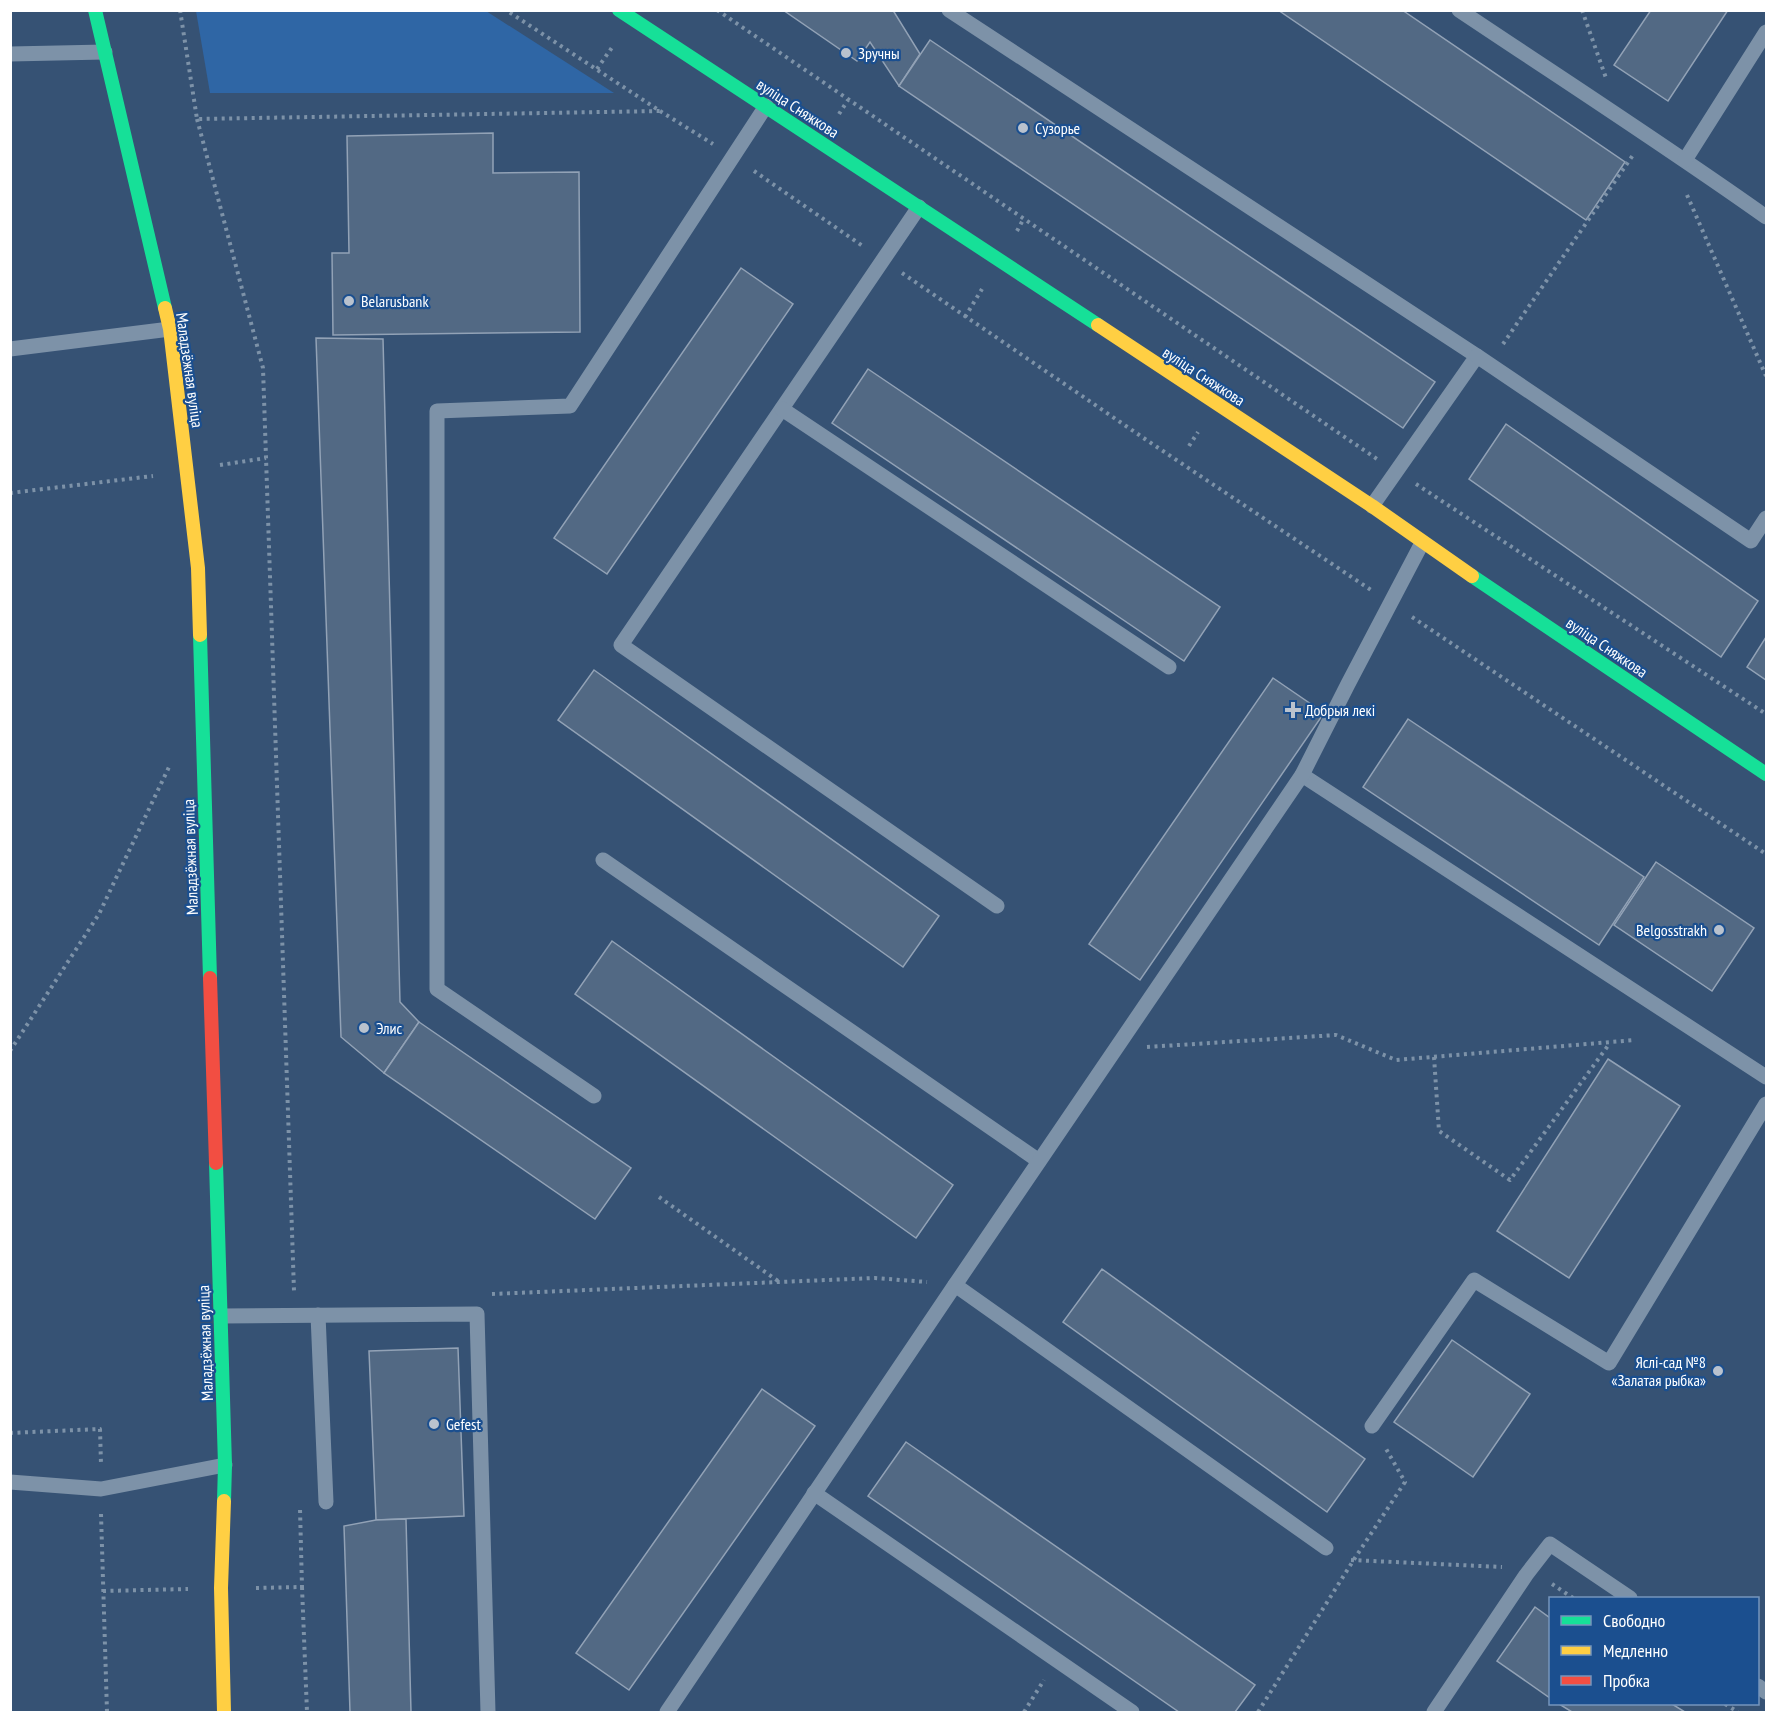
<svg xmlns="http://www.w3.org/2000/svg" width="1777" height="1723" viewBox="0 0 1777 1723" font-family="'PT Sans Narrow',sans-serif">
	<style>
		.green { fill: #2f66a5 }
		.building { fill: #526984; stroke: #92a2b6; stroke-width: 1.5 }
		.lines { fill: none; stroke-linecap: round; stroke-linejoin: round }
		.path { stroke: #7d92a8; stroke-width: 4; stroke-dasharray: 3 4.5; stroke-linecap: butt }
		.lane { stroke: #7d92a8; stroke-width: 15 }
		.fast { stroke: #16e098; stroke-width: 14 }
		.slow { stroke: #ffcf43; stroke-width: 14 }
		.jam { stroke: #f24e42; stroke-width: 14 }
		.poi-dot { fill: #b9c2ce; stroke: #1b4f8f; stroke-width: 2 }
		.labels { text-anchor: middle; dominant-baseline: central; stroke-width: 4.5; stroke-linejoin: round; paint-order: stroke }
		.poi-label { font-size: 16px; fill: #fff; stroke: #1b4f8f; text-anchor: start }
		.street-label { font-size: 16px; fill: #fff; stroke: #1b4f8f }
	</style>
	<rect width="100%" height="100%" fill="#365274"/>
	<!-- green -->
	<path class="green" d="M196 11H486L614 93H210Z"/>
	<!-- building -->
	<g class="building">
		<path d="M783 10H895L894 12 920 54 899 86 870 42 857 61Z"/>
		<path d="M1278 10H1402L1625 162 1586 220Z"/>
		<path d="M1651 10H1728L1668 101 1614 65Z"/>
		<path d="M930 40 1435 382 1403 428 899 86Z"/>
		<path d="M493 133V173L579 172 580 332 333 335 332 253H349L347 136Z"/>
		<path d="M741 268 793 304 607 574 554 538Z"/>
		<path d="M316 338 383 339 400 1002 419 1022 384 1073 341 1037Z"/>
		<path d="M868 369 1220 607 1184 661 832 423Z"/>
		<path d="M1506 424 1758 601 1721 657 1469 479Z"/>
		<path d="M1766 637V680L1747 667Z"/>
		<path d="M594 670 939 916 903 967 558 720Z"/>
		<path d="M1273 678 1324 713 1140 980 1089 944Z"/>
		<path d="M1408 719 1644 877 1599 945 1363 787Z"/>
		<path d="M1656 862 1754 928 1712 991 1614 925Z"/>
		<path d="M612 941 953 1185 916 1238 575 994Z"/>
		<path d="M419 1022 631 1168 595 1219 384 1073Z"/>
		<path d="M1608 1059 1680 1106 1569 1278 1497 1231Z"/>
		<path d="M1102 1269 1365 1459 1327 1512 1063 1322Z"/>
		<path d="M1452 1340 1530 1394 1473 1477 1394 1422Z"/>
		<path d="M458 1348 464 1516 376 1520 369 1351Z"/>
		<path d="M762 1389 815 1426 629 1690 576 1653Z"/>
		<path d="M906 1442 1255 1685 1235 1712H1179L868 1496Z"/>
		<path d="M406 1519 411 1712H350L344 1526 376 1520Z"/>
		<path d="M1535 1607 1550 1618V1698L1497 1661Z"/>
		<path d="M1559 1704H1672L1685 1712H1572Z"/>
	</g>
	<g class="lines">
		<!-- path -->
		<g class="path">
			<path d="M180 10 197 119 660 111 506 10"/>
			<path d="M717 10 1377 459"/>
			<path d="M1582 10 1606 78"/>
			<path d="M597 69 613 46"/>
			<path d="M660 111 713 144"/>
			<path d="M839 114 848 100"/>
			<path d="M197 119 263 368 294 1291"/>
			<path d="M754 171 864 247"/>
			<path d="M1687 195 1766 376"/>
			<path d="M1017 231 1024 218"/>
			<path d="M902 273 1145 439 1371 590"/>
			<path d="M965 317 982 289"/>
			<path d="M1503 344 1633 155"/>
			<path d="M1189 446 1198 432"/>
			<path d="M220 465 266 458"/>
			<path d="M1416 484 1766 714"/>
			<path d="M10 493 153 476"/>
			<path d="M1412 617 1766 854"/>
			<path d="M1147 1047 1336 1035 1396 1060 1635 1040"/>
			<path d="M10 1051 99 914 169 767"/>
			<path d="M1434 1057 1439 1131 1510 1180 1610 1043"/>
			<path d="M659 1197 778 1281"/>
			<path d="M492 1294 875 1278 927 1282"/>
			<path d="M10 1433 100 1429 101 1464"/>
			<path d="M101 1514 107 1712"/>
			<path d="M1351 1560 1502 1567"/>
			<path d="M1552 1584 1573 1598"/>
			<path d="M302 1587 307 1712"/>
			<path d="M256 1588 302 1587 300 1509"/>
			<path d="M103 1591 188 1589"/>
			<path d="M1725 1704 1738 1712"/>
			<path d="M1024 1712 1044 1680"/>
			<path d="M1258 1712 1353 1561 1405 1482 1385 1447"/>
		</g>
		<!-- lane -->
		<g class="lane">
			<path d="M949 10 1477 356 1372 506"/>
			<path d="M1459 10C1562 79 1666 146 1766 217"/>
			<path d="M10 54 105 52"/>
			<path d="M1685 160 1766 32"/>
			<path d="M919 207 621 645 997 906"/>
			<path d="M10 349 170 329"/>
			<path d="M1477 356 1751 541 1766 518"/>
			<path d="M782 409 1169 667"/>
			<path d="M1302 775 1766 1077"/>
			<path d="M603 860 1039 1161"/>
			<path d="M594 1096 437 989V411L570 406 766 106"/>
			<path d="M955 1285 1326 1548"/>
			<path d="M318 1315 326 1502"/>
			<path d="M221 1316 477 1314 488 1712"/>
			<path d="M1372 1426 1474 1280 1609 1363 1766 1104"/>
			<path d="M10 1482 101 1489 225 1465"/>
			<path d="M814 1493 1132 1712"/>
			<path d="M1758 1686 1766 1692"/>
			<path d="M667 1712 955 1285 1302 775 1348 684 1422 543"/>
			<path d="M1434 1712 1526 1575 1550 1544 1630 1598"/>
		</g>
		<!-- fast -->
		<g class="fast">
			<path d="M95 10 165 308"/>
			<path d="M619 10 1098 325"/>
			<path d="M1472 576 1766 774"/>
			<path d="M200 635 210 978"/>
			<path d="M216 1163 225 1465 224 1501"/>
		</g>
		<!-- slow -->
		<g class="slow">
			<path d="M165 308 170 329 198 568 200 635"/>
			<path d="M1098 325 1372 506 1472 576"/>
			<path d="M224 1501 221 1588 224 1712"/>
		</g>
		<!-- jam -->
		<path class="jam" d="M210 978 216 1163"/>
	</g>
	<!-- markers -->
	<g class="poi-dot">
		<circle cx="846" cy="53" r="6"/>
		<circle cx="1023" cy="128" r="6"/>
		<circle cx="349" cy="301" r="6"/>
		<path d="M1290 701h6v6h6v6h-6v6h-6v-6h-6v-6h6z"/>
		<circle cx="1719" cy="930" r="6"/>
		<circle cx="364" cy="1028" r="6"/>
		<circle cx="1718" cy="1371" r="6"/>
		<circle cx="434" cy="1424" r="6"/>
	</g>
	<g class="labels">
		<!-- poi labels -->
		<g class="poi-label">
			<text x="858" y="53">Зручны</text>
			<text x="1035" y="128">Сузорье</text>
			<text x="361" y="301">Belarusbank</text>
			<text x="1305" y="710">Добрыя лекі</text>
			<text x="1707" y="930" text-anchor="end">Belgosstrakh</text>
			<text x="376" y="1028">Элис</text>
			<text x="1706" y="1362" text-anchor="end">Яслі-сад №8<tspan x="1706" dy="18">«Залатая рыбка»</tspan></text>
			<text x="446" y="1424">Gefest</text>
		</g>
		<!-- street labels -->
		<g class="street-label">
			<text transform="translate(798 108) rotate(33)">вуліца Сняжкова</text>
			<text transform="translate(190 370) rotate(82)">Маладзёжная вуліца</text>
			<text transform="translate(1204 376) rotate(33)">вуліца Сняжкова</text>
			<text transform="translate(1607 647) rotate(34)">вуліца Сняжкова</text>
			<text transform="translate(190 857) rotate(-92)">Маладзёжная вуліца</text>
			<text transform="translate(205 1343) rotate(-92)">Маладзёжная вуліца</text>
		</g>
	</g>
	<!-- border -->
	<rect width="1777" height="1723" fill="none" stroke="#ffffff" stroke-width="24"/>
	<!-- legend -->
	<rect x="1549" y="1597" width="210" height="108" fill="#1b4f8f" stroke="#7695bc" stroke-width="1.5"/>
	<rect x="1561" y="1616" width="30" height="9" fill="#16e098" stroke="#7695bc" stroke-width="1.5"/>
	<text x="1603" y="1627" font-size="18" fill="#ffffff">Свободно</text>
	<rect x="1561" y="1646" width="30" height="9" fill="#ffcf43" stroke="#7695bc" stroke-width="1.5"/>
	<text x="1603" y="1657" font-size="18" fill="#ffffff">Медленно</text>
	<rect x="1561" y="1676" width="30" height="9" fill="#f24e42" stroke="#7695bc" stroke-width="1.5"/>
	<text x="1603" y="1687" font-size="18" fill="#ffffff">Пробка</text>
</svg>
